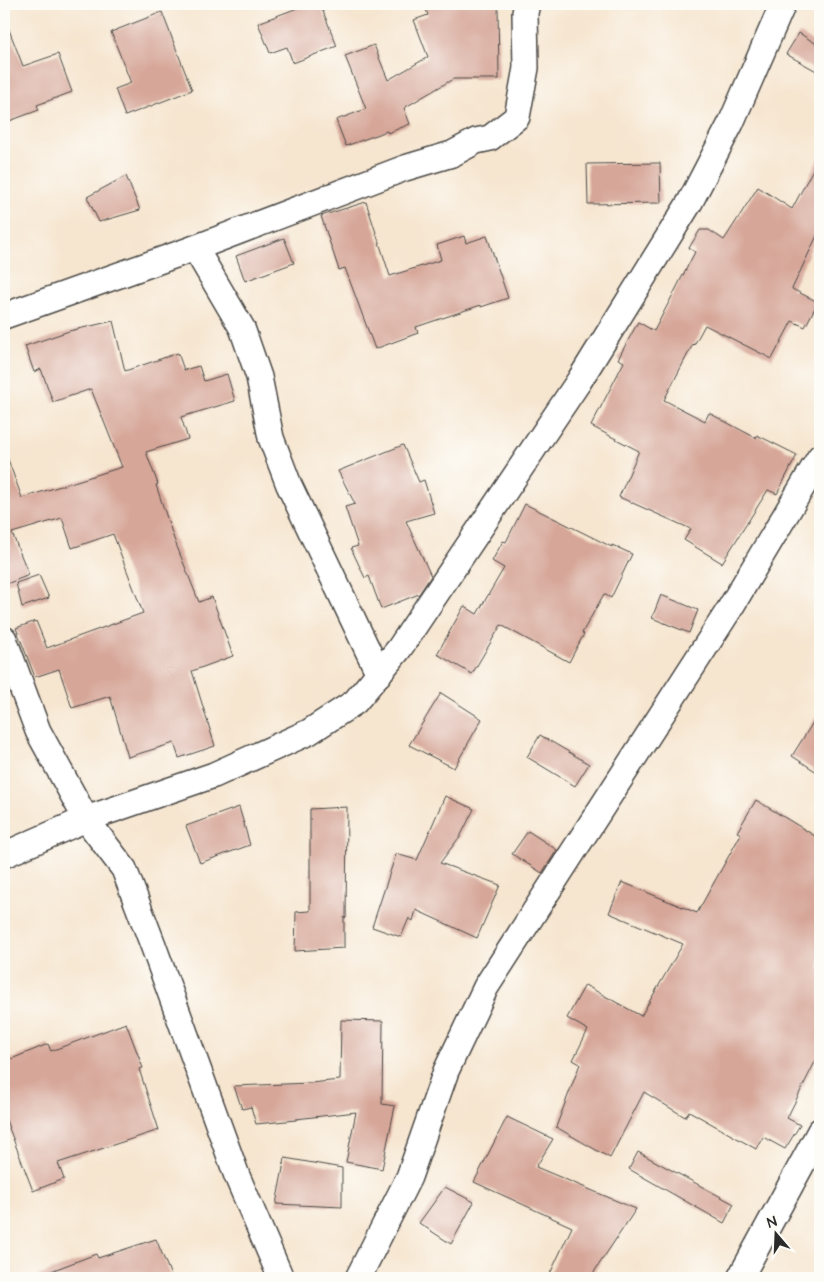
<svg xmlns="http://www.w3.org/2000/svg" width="824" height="1282" viewBox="0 0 824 1282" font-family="'Architects Daughter',sans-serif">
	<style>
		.building { fill: #d6a698 }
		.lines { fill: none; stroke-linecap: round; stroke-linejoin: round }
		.minor-casing { stroke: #494744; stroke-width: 28 }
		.minor { stroke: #fff; stroke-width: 25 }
	</style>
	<rect width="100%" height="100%" fill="#fdfcf7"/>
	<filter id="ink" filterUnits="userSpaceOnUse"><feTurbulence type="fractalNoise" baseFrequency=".02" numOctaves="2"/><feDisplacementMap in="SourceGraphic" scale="10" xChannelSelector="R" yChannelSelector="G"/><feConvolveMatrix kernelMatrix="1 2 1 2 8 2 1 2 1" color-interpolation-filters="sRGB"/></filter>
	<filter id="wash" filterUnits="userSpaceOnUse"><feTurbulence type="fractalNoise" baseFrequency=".0096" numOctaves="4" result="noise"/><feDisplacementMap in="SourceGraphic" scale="20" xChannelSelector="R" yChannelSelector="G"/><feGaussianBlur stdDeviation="1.12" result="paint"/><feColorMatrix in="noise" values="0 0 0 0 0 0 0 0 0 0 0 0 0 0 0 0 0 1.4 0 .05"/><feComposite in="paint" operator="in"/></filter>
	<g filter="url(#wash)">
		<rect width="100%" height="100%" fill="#f6e5cf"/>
		<g id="blocks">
			<!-- building -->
			<g class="building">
				<path d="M308 4H320L337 46 293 63 287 47 270 53 258 23Z"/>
				<path d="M424 4H498L499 79H453L404 108 410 124 388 133 387 131 346 146 336 120 366 109 345 56 374 45 388 80 428 57 414 20 428 15Z"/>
				<path d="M162 12 192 90 125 116 115 89 131 83 111 32Z"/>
				<path d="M6 22 23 66 58 54 72 92 37 105 39 110 4 123V23Z"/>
				<path d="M799 33 820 46V73L786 54Z"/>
				<path d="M820 156V229L792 289 818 302 805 327 792 321 772 359 705 325 694 345 693 344 664 400 705 421 709 413 756 438 757 435 797 455 777 494 768 490 722 563 684 540 691 529 619 497 639 451 591 426 624 362 618 359 638 322 654 331 695 252 689 248 700 230H709L724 240 758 187 792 209Z"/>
				<path d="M660 163 661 203 588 204 587 164Z"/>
				<path d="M126 176 140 210 99 222 87 197Z"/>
				<path d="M366 202 390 276 441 260 437 245 464 236 466 243 487 236 508 298 481 307V305L416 327 418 333 375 349 345 268 339 270 321 216Z"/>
				<path d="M284 238 294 263 245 281 236 256Z"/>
				<path d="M113 321 125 371 178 353 184 370 199 366 204 381 227 374 235 401 181 417 188 439 146 452 158 484 156 485 174 539 199 602 212 597 233 656 192 671 215 746 179 758 174 743 128 757 110 696 72 708 59 669 35 677 16 628 36 621 47 648 143 613 113 534 72 548 62 518 12 533 29 575 4 585V455L6 454 22 498 122 467 91 389 53 402 41 369 34 372 25 346 69 331Z"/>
				<path d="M403 445 419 482 424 480 434 513 406 521 431 576 419 594 381 609 369 576 365 578 351 548 358 546 345 507 355 504 338 471Z"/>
				<path d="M525 504 612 547V545L632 554 611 598 604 594 582 633 584 634 569 662 501 625 472 674 437 654 464 606 477 614 504 568 492 561 503 541 506 542Z"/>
				<path d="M39 575 49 598 22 607 16 583Z"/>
				<path d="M661 595 698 610 689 633 652 618Z"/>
				<path d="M441 693 482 719 454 768 409 745Z"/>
				<path d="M820 711V774L792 756Z"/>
				<path d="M540 735 589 764 575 786 527 757Z"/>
				<path d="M445 796 474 809 459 839H458L440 863 500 885 477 938 416 910 413 921 409 918 401 937 372 927 396 854 417 860Z"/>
				<path d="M756 800 820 839V1052L787 1118 800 1125 785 1149 763 1137 756 1149 689 1111 685 1117 644 1092 610 1158 556 1127 580 1064 573 1060 588 1030 567 1018 585 985 641 1016 683 944 609 913 622 882 697 913 741 834 737 832Z"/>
				<path d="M239 807 250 845 200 863 186 826Z"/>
				<path d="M347 807 346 918 344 917V948L295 951 296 912 310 911V809Z"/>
				<path d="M528 831 557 850 542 873 512 854Z"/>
				<path d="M341 1020 383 1021 382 1104 395 1106 382 1169 346 1162 356 1112 296 1119V1120L256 1124 251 1107 242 1109 234 1086 311 1083 340 1080Z"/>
				<path d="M126 1023 143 1068 139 1069 159 1130 58 1163 64 1179 33 1191 4 1115V1062L48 1044 51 1051Z"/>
				<path d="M507 1117 553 1139 536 1167 636 1209 590 1278H548L572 1227 474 1182Z"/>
				<path d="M638 1152 734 1204 724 1223 629 1169Z"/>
				<path d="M285 1158 342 1168V1207L276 1204Z"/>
				<path d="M445 1187 474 1202 451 1244 419 1223Z"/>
				<path d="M156 1239 172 1278H39L38 1276 96 1254 98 1258Z"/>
			</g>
		</g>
	</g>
	<g filter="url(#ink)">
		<use href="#blocks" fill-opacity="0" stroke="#494744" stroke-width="1"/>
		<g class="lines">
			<!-- minor casing -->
			<g class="minor-casing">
				<g id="minor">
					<path d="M195 248 242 328 259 377 271 438 289 485 379 674"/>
					<path d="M4 316 195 248 405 168 452 154 476 141 490 138 517 117 526 68 525 13 527 4"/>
					<path d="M4 639 38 731 86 819 124 869 153 945 237 1176 281 1278"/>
					<path d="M4 855 86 819 214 775 309 732 355 702 399 649 579 381 690 202 731 123 783 4"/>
					<path d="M358 1278 409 1177 446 1071 486 987 729 610 820 457"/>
					<path d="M740 1278 820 1131"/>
				</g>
			</g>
			<!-- minor -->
			<use href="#minor" class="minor"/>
		</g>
	</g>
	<!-- margin -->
	<rect width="824" height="1282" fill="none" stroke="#fdfcf7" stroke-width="20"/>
	<!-- north arrow -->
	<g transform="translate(776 1234) rotate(341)" stroke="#fdfcf7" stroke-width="4" paint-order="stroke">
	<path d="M0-4L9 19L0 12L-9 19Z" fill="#2b2b2b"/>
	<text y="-8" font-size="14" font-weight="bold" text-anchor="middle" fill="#2b2b2b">N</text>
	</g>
</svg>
